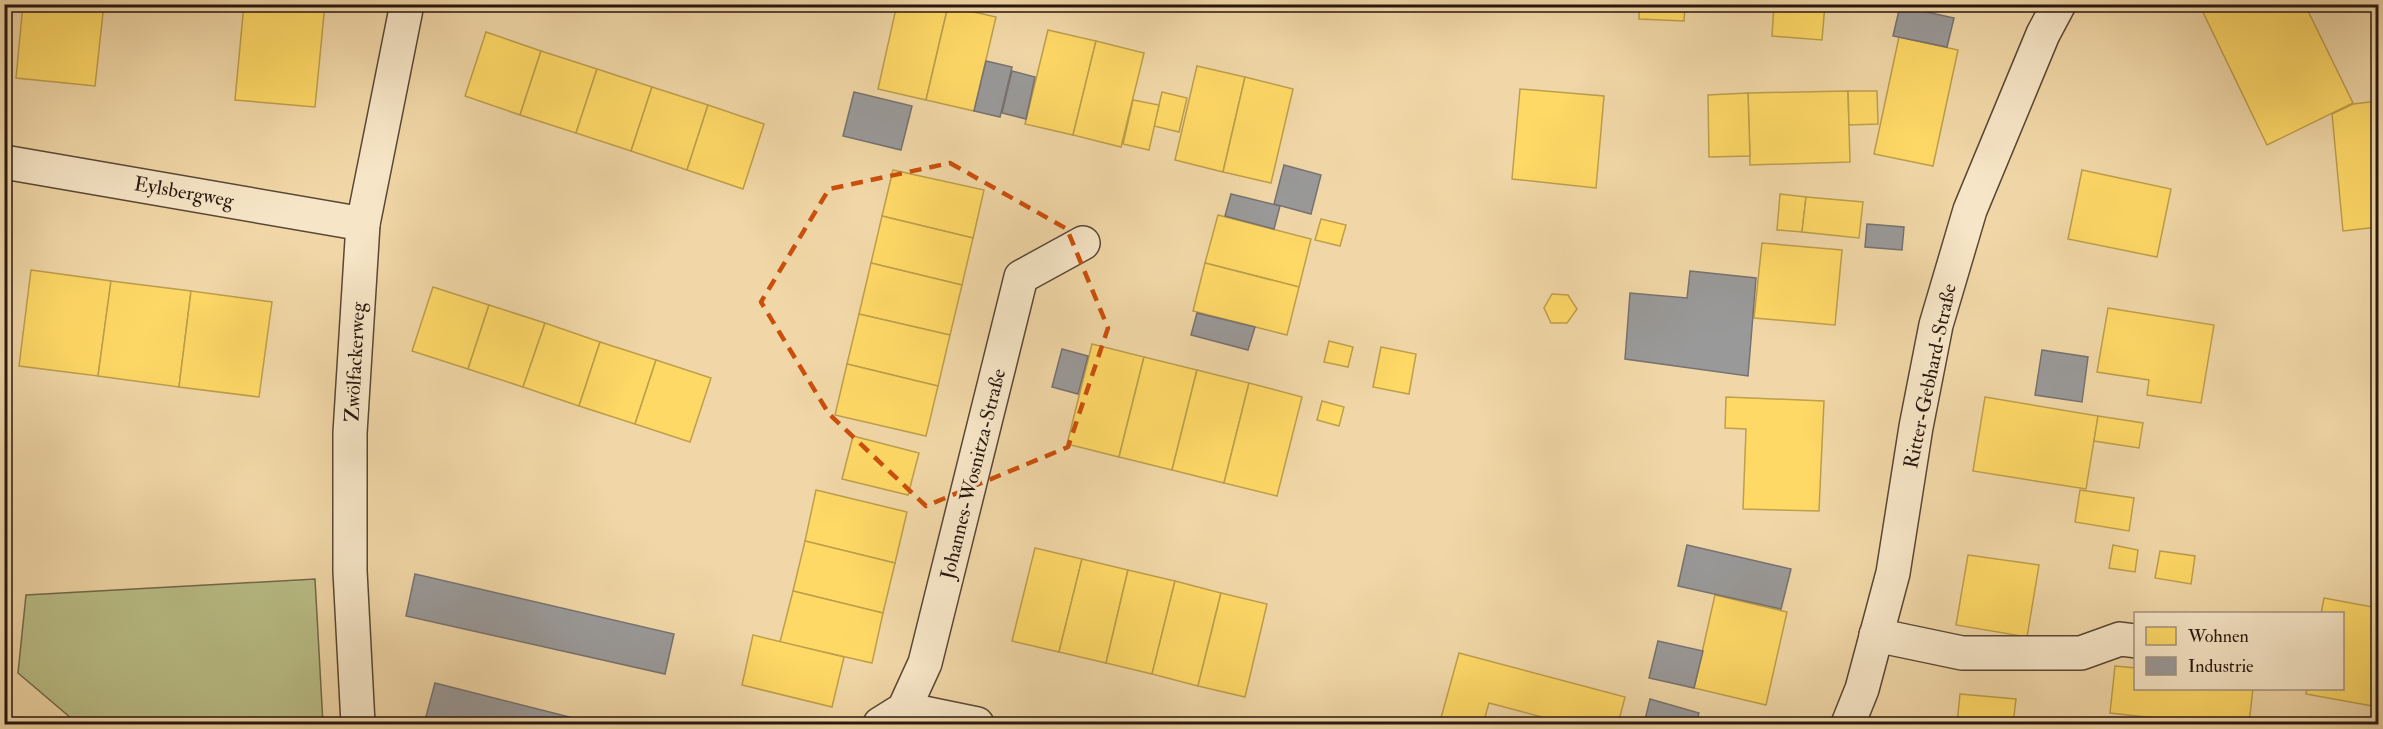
<svg xmlns="http://www.w3.org/2000/svg" width="2383" height="729" viewBox="0 0 2383 729" font-family="'IM FELL Double Pica',serif">
	<style>
		.green { fill: #babe87; stroke: #716a4b; stroke-width: 1.5 }
		.homes { fill: #ffd966; stroke: #be9f4c; stroke-width: 1.5 }
		.industry { fill: #999; stroke: #777270; stroke-width: 1.5 }
		.lines { fill: none; stroke-linecap: round; stroke-linejoin: round }
		.minor-casing { stroke: #5a4735; stroke-width: 36 }
		.minor { stroke: #f6e5c6; stroke-width: 33 }
		.marked { fill: none; stroke: #cb4f0c; stroke-width: 4.5; stroke-dasharray: 12 8; stroke-linejoin: round }
		.labels { text-anchor: middle; dominant-baseline: central; stroke-width: 6; stroke-linejoin: round; paint-order: stroke }
		.street-label { font-size: 20px; fill: #28170f; stroke: #f6e5c6 }
	</style>
	<rect width="100%" height="100%" fill="#f1d7a7"/>
	<filter id="stains"><feTurbulence type="fractalNoise" baseFrequency=".00333" numOctaves="4"/><feColorMatrix values="0 0 0 0 .2 0 0 0 0 .09 0 0 0 0 .02 0 0 0 .5 -.17"/></filter>
	<radialGradient id="worn" r=".72"><stop offset=".6" stop-color="#630" stop-opacity="0"/><stop offset="1" stop-color="#630" stop-opacity=".3"/></radialGradient>
	<!-- green -->
	<path class="green" d="M315 579 323 724H78L18 673 26 595Z"/>
	<!-- homes -->
	<g class="homes">
		<path d="M23 4H104L95 86 16 78Z"/>
		<path d="M244 4H325L315 107 235 100Z"/>
		<path d="M897 4 948 6 926 100 878 89Z"/>
		<path d="M1639 4H1685L1684 21 1639 19Z"/>
		<path d="M1774 4H1825L1822 40 1772 36Z"/>
		<path d="M2199 4H2315L2308 11 2353 103 2267 145Z"/>
		<path d="M948 6 996 17 974 111 926 100Z"/>
		<path d="M1048 30 1096 41 1073 135 1025 124Z"/>
		<path d="M486 32 541 51 520 115 465 96Z"/>
		<path d="M1899 37 1958 50 1933 166 1874 154Z"/>
		<path d="M1096 41 1144 53 1121 147 1073 135Z"/>
		<path d="M541 51 597 69 576 133 520 115Z"/>
		<path d="M1197 66 1245 77 1223 172 1175 160Z"/>
		<path d="M597 69 652 87 631 151 576 133Z"/>
		<path d="M1245 77 1293 89 1271 183 1223 172Z"/>
		<path d="M652 87 708 105 687 170 631 151Z"/>
		<path d="M1520 89 1604 96 1596 188 1512 179Z"/>
		<path d="M1848 91 1850 162 1750 165 1748 93Z"/>
		<path d="M1848 91H1877L1878 124 1849 125Z"/>
		<path d="M1162 92 1187 98 1179 132 1154 126Z"/>
		<path d="M1748 93 1750 156 1709 157 1708 95Z"/>
		<path d="M1133 100 1159 105 1149 150 1123 144Z"/>
		<path d="M2378 101V227L2343 231 2332 114 2353 104Z"/>
		<path d="M708 105 764 124 743 189 687 170Z"/>
		<path d="M893 170 984 190 973 238 882 216Z"/>
		<path d="M2082 170 2171 189 2157 257 2068 239Z"/>
		<path d="M1780 194 1806 197 1802 232 1777 230Z"/>
		<path d="M1806 197 1863 202 1859 238 1802 232Z"/>
		<path d="M1218 215 1311 239 1299 287 1205 263Z"/>
		<path d="M882 216 973 238 962 285 871 263Z"/>
		<path d="M1321 219 1346 225 1340 246 1315 240Z"/>
		<path d="M1762 243 1842 250 1835 325 1754 318Z"/>
		<path d="M871 263 962 285 950 335 859 314Z"/>
		<path d="M1205 263 1299 287 1287 335 1193 311Z"/>
		<path d="M31 270 111 281 98 376 19 366Z"/>
		<path d="M111 281 191 291 179 387 98 376Z"/>
		<path d="M433 287 489 305 468 369 412 351Z"/>
		<path d="M191 291 272 302 259 397 179 387Z"/>
		<path d="M1552 294 1568 295 1577 309 1567 323H1551L1544 308Z"/>
		<path d="M489 305 545 323 523 387 468 369Z"/>
		<path d="M2108 308 2214 325 2201 403 2147 395 2149 380 2097 372Z"/>
		<path d="M859 314 950 335 938 386 847 364Z"/>
		<path d="M545 323 600 342 579 406 523 387Z"/>
		<path d="M1329 341 1353 347 1348 367 1324 362Z"/>
		<path d="M600 342 656 360 635 424 579 406Z"/>
		<path d="M1092 344 1144 357 1119 457 1067 444Z"/>
		<path d="M1381 347 1416 354 1409 394 1373 387Z"/>
		<path d="M1144 357 1197 370 1172 470 1119 457Z"/>
		<path d="M656 360 711 378 690 442 635 424Z"/>
		<path d="M847 364 938 386 926 436 835 415Z"/>
		<path d="M1197 370 1249 383 1224 483 1172 470Z"/>
		<path d="M1249 383 1302 397 1277 496 1224 483Z"/>
		<path d="M1726 397 1824 401 1819 511 1743 509 1746 429 1725 428Z"/>
		<path d="M1985 397 2098 416 2086 489 1973 471Z"/>
		<path d="M1322 401 1344 407 1339 426 1317 420Z"/>
		<path d="M2098 416 2143 423 2139 448 2094 441Z"/>
		<path d="M853 436 919 453 908 495 842 479Z"/>
		<path d="M816 490 907 512 895 563 805 541Z"/>
		<path d="M2080 490 2134 498 2129 531 2075 522Z"/>
		<path d="M805 541 895 563 883 613 793 591Z"/>
		<path d="M2113 545 2138 550 2135 572 2109 568Z"/>
		<path d="M1035 548 1082 559 1059 652 1012 641Z"/>
		<path d="M2160 551 2195 556 2191 584 2155 578Z"/>
		<path d="M1968 555 2039 565 2027 637 1956 625Z"/>
		<path d="M1082 559 1128 570 1106 663 1059 652Z"/>
		<path d="M1128 570 1175 581 1152 674 1106 663Z"/>
		<path d="M1175 581 1221 593 1198 686 1152 674Z"/>
		<path d="M793 591 883 613 872 663 780 642Z"/>
		<path d="M1221 593 1267 604 1245 697 1198 686Z"/>
		<path d="M1715 595 1787 612 1766 705 1694 688Z"/>
		<path d="M2324 598 2378 608V707L2306 694 2307 688H2342V614H2321Z"/>
		<path d="M753 635 844 657 832 707 742 685Z"/>
		<path d="M1459 653 1625 697 1618 724H1556L1557 721 1489 703 1483 724H1470L1441 718Z"/>
		<path d="M2115 666 2136 668V688H2253L2249 724H2208L2110 713Z"/>
		<path d="M1960 694 2016 699 2013 724H1957Z"/>
	</g>
	<!-- industry -->
	<g class="industry">
		<path d="M1900 6 1954 18 1947 47 1893 36Z"/>
		<path d="M986 61 1012 67 1000 117 974 111Z"/>
		<path d="M1012 71 1035 77 1026 119 1002 113Z"/>
		<path d="M854 92 912 106 901 150 843 136Z"/>
		<path d="M1284 165 1321 175 1311 214 1274 204Z"/>
		<path d="M1231 194 1280 206 1274 229 1225 216Z"/>
		<path d="M1867 224 1904 227 1902 250 1865 247Z"/>
		<path d="M1690 271 1756 278 1748 376 1625 359 1630 293 1687 298Z"/>
		<path d="M1197 313 1255 327 1248 350 1191 335Z"/>
		<path d="M1062 349 1088 356 1078 394 1052 387Z"/>
		<path d="M2042 350 2088 357 2082 402 2035 395Z"/>
		<path d="M1687 545 1791 569 1781 609 1678 586Z"/>
		<path d="M415 574 674 634 665 674 406 616Z"/>
		<path d="M1658 641 1703 651 1694 688 1649 678Z"/>
		<path d="M435 683 597 724H424Z"/>
		<path d="M1650 699 1699 713 1696 724H1644Z"/>
	</g>
	<g class="lines">
		<!-- minor casing -->
		<g class="minor-casing">
			<g id="minor">
				<path d="M4 162 363 224"/>
				<path d="M1876 635 1962 653H2081L2120 639 2136 641"/>
				<path d="M904 709 977 724"/>
				<path d="M358 724 350 571V433L363 224 407 4"/>
				<path d="M880 724 904 709 925 663 1021 277 1083 243"/>
				<path d="M1848 724 1862 689 1893 573 1916 427 1936 325 1970 210 2043 34 2059 4"/>
			</g>
		</g>
		<!-- minor -->
		<use href="#minor" class="minor"/>
	</g>
	<!-- marked area -->
	<path class="marked" d="M950 163 1067 229 1108 328 1068 447 926 506 829 414 761 302 829 189Z"/>
	<g class="labels">
		<!-- street labels -->
		<g class="street-label">
			<text transform="translate(184 192) rotate(10)">Eylsbergweg</text>
			<text transform="translate(355 362) rotate(-87)">Zwölfackerweg</text>
			<text transform="translate(1930 376) rotate(-78)">Ritter-Gebhard-Straße</text>
			<text transform="translate(973 474) rotate(-76)">Johannes-Wosnitza-Straße</text>
		</g>
	</g>
	<!-- margin -->
	<rect width="2383" height="729" fill="none" stroke="#f1d7a7" stroke-width="24"/>
	<rect x="6" y="6" width="2371" height="717" fill="none" stroke="#28170f" stroke-width="3"/>
	<rect x="12" y="12" width="2359" height="705" fill="none" stroke="#28170f" stroke-width="1.5"/>
	<!-- legend -->
	<rect x="2134" y="612" width="210" height="78" fill="#f6e5c6" stroke="#a4937d" stroke-width="1.5"/>
	<rect x="2146" y="627" width="30" height="18" fill="#ffd966" stroke="#a4937d" stroke-width="1.5"/>
	<text x="2188" y="642" font-size="18" fill="#28170f">Wohnen</text>
	<rect x="2146" y="657" width="30" height="18" fill="#999999" stroke="#a4937d" stroke-width="1.5"/>
	<text x="2188" y="672" font-size="18" fill="#28170f">Industrie</text>
	<rect width="100%" height="100%" filter="url(#stains)"/>
	<rect width="100%" height="100%" fill="url(#worn)"/>
</svg>
